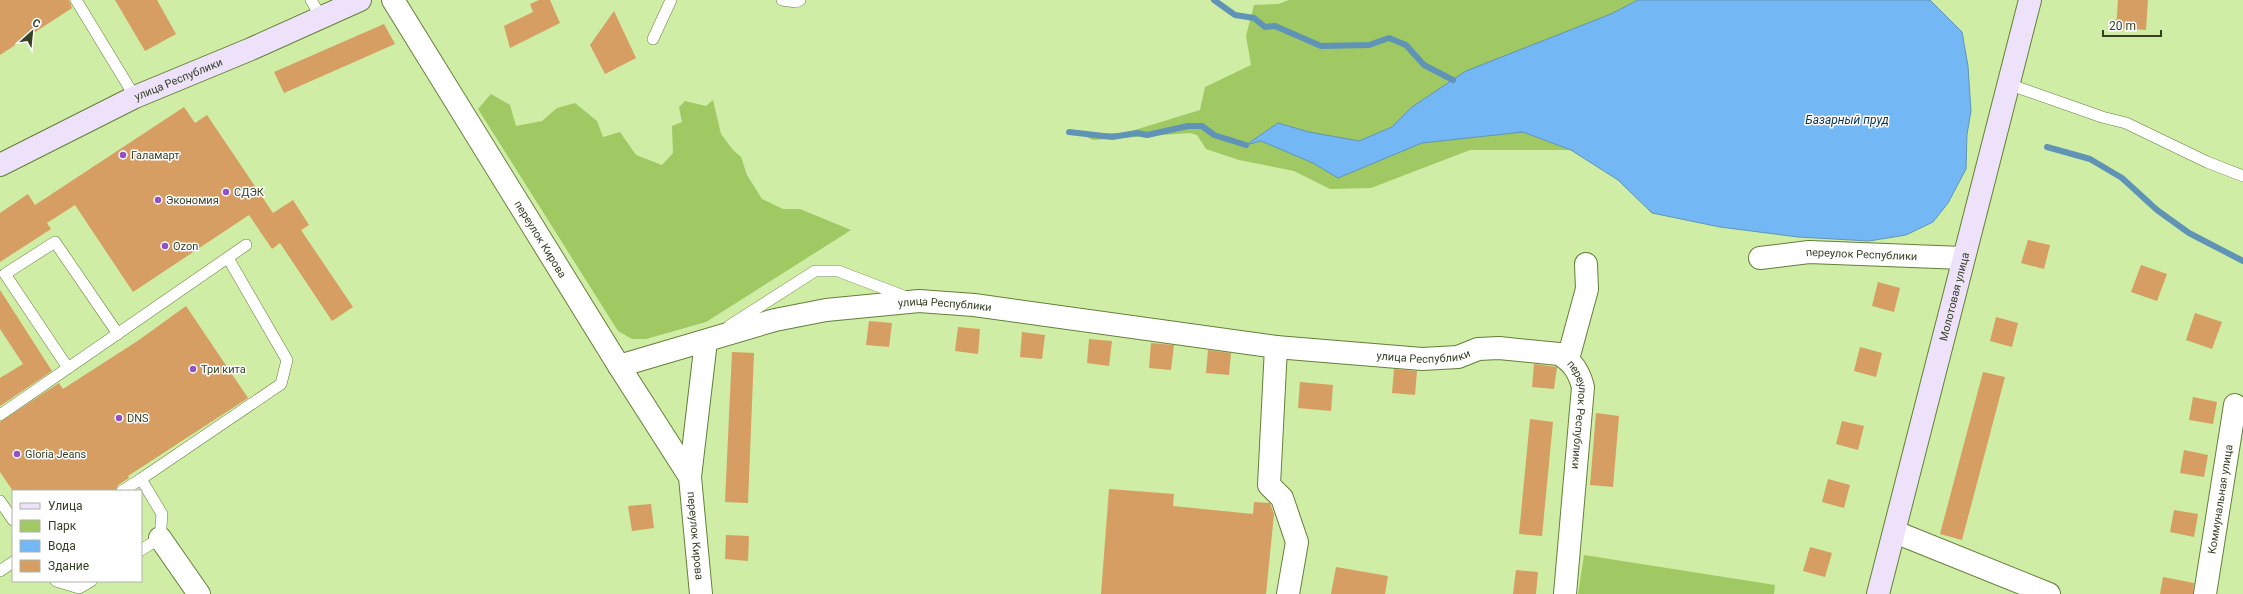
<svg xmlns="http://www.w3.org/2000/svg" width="2243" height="594" viewBox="0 0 2243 594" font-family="Roboto,sans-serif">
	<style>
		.green { fill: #a0c863 }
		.water { fill: #73b8f5; stroke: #6094b6 }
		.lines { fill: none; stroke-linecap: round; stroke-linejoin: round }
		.stream { stroke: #6094b6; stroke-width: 6 }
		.building { fill: #d69e63 }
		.lane-casing { stroke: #647f3a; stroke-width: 12 }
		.street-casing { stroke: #647f3a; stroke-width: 24 }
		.secondary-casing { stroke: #647f3a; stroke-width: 24 }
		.lane { stroke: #fff; stroke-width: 11 }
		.street { stroke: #fff; stroke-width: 22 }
		.secondary { stroke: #eee1fa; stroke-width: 22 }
		.poi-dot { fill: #9251c7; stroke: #fff; stroke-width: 1.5 }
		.labels { text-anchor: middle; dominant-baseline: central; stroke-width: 3; stroke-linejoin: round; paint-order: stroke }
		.street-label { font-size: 11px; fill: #354124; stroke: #fff }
		.poi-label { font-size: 11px; fill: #354124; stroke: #fff; text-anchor: start }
		.water-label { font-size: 12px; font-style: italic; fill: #0d3351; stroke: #fff }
	</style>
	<rect width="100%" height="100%" fill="#cfeda4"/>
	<!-- green -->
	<g class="green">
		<path d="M1289 0H1638L1611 14 1422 143 1523 132 1571 150H1470L1371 188 1330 189 1294 171 1239 160 1206 149 1197 135 1190 133 1093 140 1078 133H1125L1200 110 1205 87 1251 65 1246 36 1254 5 1278 4Z"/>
		<path d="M491 94 510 105 516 126 542 121 557 108 575 103 597 121 603 137 620 132 636 155 662 165 673 153 672 126 682 122 679 107 685 101 706 106 713 100 721 134 733 150 741 157 747 175 762 199 783 209H800L851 230 706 322 646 339H632L618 331 478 109Z"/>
		<path d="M1584 555 1775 585 1774 594H1578Z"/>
	</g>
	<!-- water -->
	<path class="water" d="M1638 0H1930L1962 32 1968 66 1971 111 1967 134 1966 169 1948 203 1933 222 1906 235 1869 241 1798 237 1720 227 1652 213 1618 180 1571 150 1523 132 1422 143 1338 178 1313 163 1261 141 1246 145 1278 123 1309 132 1359 141 1392 127 1412 107 1466 71 1611 14Z"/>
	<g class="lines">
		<!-- stream -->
		<g class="stream">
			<path d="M1214 0 1235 15 1254 18 1265 27 1275 26 1321 46 1369 45 1389 38 1406 45 1424 65 1453 80"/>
			<path d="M1069 132 1112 137 1137 133 1147 135 1188 126H1202L1214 135 1246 145"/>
			<path d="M2047 147 2090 159 2122 178 2157 210 2189 233 2243 261"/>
		</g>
	</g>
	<!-- building -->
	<g class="building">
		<path d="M0 0H69L72 8 0 55Z"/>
		<path d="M115 0H157L176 34 145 51Z"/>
		<path d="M539 0H550L560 23 510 48 504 26 533 12 530 4Z"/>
		<path d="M2118 0H2148L2146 30 2116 28Z"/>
		<path d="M614 11 636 58 605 74 590 45Z"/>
		<path d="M384 24 395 44 284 93 274 72Z"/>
		<path d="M184 107 195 123 207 115 273 213 293 200 309 225 301 230 353 307 332 321 280 243 272 249 249 215 133 292 75 205 47 223 51 229 0 262V213L28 194 35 205Z"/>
		<path d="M2028 240 2050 245 2044 269 2021 263Z"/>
		<path d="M2141 265 2167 274 2157 301 2131 292Z"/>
		<path d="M1878 282 1900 288 1894 312 1872 306Z"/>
		<path d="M0 290 52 371 0 406V378L23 364 0 329Z"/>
		<path d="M186 306 248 398 128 476 129 478 118 485 115 491H13L0 472V422L59 383 63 389 139 340Z"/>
		<path d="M2195 313 2222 322 2212 349 2186 340Z"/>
		<path d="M1996 317 2018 323 2012 347 1990 341Z"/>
		<path d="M869 321 892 323 889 347 866 345Z"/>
		<path d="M958 327 980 329 978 354 955 351Z"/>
		<path d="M1022 332 1045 335 1042 359 1020 357Z"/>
		<path d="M1089 339 1112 341 1109 366 1087 363Z"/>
		<path d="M1151 343 1174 345 1171 370 1149 368Z"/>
		<path d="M1860 347 1882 353 1876 377 1854 371Z"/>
		<path d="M1208 350 1231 353 1229 375 1206 373Z"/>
		<path d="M732 352 754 353 748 503 725 502Z"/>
		<path d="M1534 364 1557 367 1554 389 1532 387Z"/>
		<path d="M1394 369 1417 371 1415 395 1392 393Z"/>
		<path d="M1983 372 2005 377 1962 540 1940 534Z"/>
		<path d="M1300 382 1333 385 1331 411 1298 408Z"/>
		<path d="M2193 397 2217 402 2213 424 2189 420Z"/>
		<path d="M1596 413 1619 416 1613 487 1590 485Z"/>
		<path d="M1530 419 1553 422 1542 536 1519 534Z"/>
		<path d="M1842 421 1864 426 1858 450 1836 444Z"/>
		<path d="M2184 450 2208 455 2204 477 2180 473Z"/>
		<path d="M1828 479 1850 485 1844 508 1822 502Z"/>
		<path d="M1109 489 1174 494 1173 506 1253 514 1254 502 1270 503 1274 514 1266 594H1101Z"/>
		<path d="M651 504 654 528 632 531 628 506Z"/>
		<path d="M2174 510 2198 514 2194 537 2170 532Z"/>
		<path d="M726 535 749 536 748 561 725 559Z"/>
		<path d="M1810 547 1832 553 1825 577 1803 571Z"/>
		<path d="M1336 567 1388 576 1385 594H1331Z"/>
		<path d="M1516 570 1538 572 1536 594H1513Z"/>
		<path d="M2163 577 2194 583 2193 594H2160Z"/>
	</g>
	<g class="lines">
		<!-- lane casing -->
		<g class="lane-casing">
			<g id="lane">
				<path d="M76 0 135 97"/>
				<path d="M311 0 321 17"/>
				<path d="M782 0 796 2 800 0"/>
				<path d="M653 39 671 0"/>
				<path d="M2008 84 2102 117 2126 123 2207 162 2243 176"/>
				<path d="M729 326 815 271H838L909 298"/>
				<path d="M68 368 5 274 55 242 118 334"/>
				<path d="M0 415 246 245"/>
				<path d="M122 491 141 479"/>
				<path d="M0 501 13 520"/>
				<path d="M141 550 160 538 162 514 141 479 281 384 287 360 228 258"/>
				<path d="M0 571 13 562"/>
				<path d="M56 581 79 588 91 581"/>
			</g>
		</g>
		<!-- street casing -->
		<g class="street-casing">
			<g id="street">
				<path id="s1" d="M393 0 619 366 690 477 701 594"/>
				<path id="s2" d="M1760 258 1809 252 1963 258"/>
				<path id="s3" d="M1276 347 1422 359 1458 357 1478 349 1499 348 1559 354C1573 362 1579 372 1583 387L1565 594"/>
				<path d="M1568 359 1587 289 1586 264"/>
				<path id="s4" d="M619 366 775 320 826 310 919 301 974 305 1276 347 1269 485 1282 498 1297 542 1288 594"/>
				<path d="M690 477 706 341"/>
				<path d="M1895 532 2049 594"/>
				<path d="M160 538 199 594"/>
				<path id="s5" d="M2205 594 2235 405"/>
			</g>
		</g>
		<!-- secondary casing -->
		<g class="secondary-casing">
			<g id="secondary">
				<path id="s6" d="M0 165 135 97 251 49 360 0"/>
				<path id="s7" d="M1878 594 2030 0"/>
			</g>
		</g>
		<!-- lane -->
		<use href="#lane" class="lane"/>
		<!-- street -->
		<use href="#street" class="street"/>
		<!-- secondary -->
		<use href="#secondary" class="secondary"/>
	</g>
	<!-- markers -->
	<g class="poi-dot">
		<circle cx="123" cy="155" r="4"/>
		<circle cx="226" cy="192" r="4"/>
		<circle cx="158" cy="200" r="4"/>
		<circle cx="165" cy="246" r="4"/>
		<circle cx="193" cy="369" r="4"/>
		<circle cx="119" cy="418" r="4"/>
		<circle cx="17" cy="454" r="4"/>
	</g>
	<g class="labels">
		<!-- street labels -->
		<g class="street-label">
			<text stroke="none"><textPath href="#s6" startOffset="198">улица Республики</textPath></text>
			<text stroke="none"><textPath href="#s1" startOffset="281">переулок Кирова</textPath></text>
			<text stroke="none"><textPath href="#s2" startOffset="102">переулок Республики</textPath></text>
			<text stroke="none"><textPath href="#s7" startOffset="307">Молотовая улица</textPath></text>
			<text stroke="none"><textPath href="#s4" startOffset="334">улица Республики</textPath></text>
			<text stroke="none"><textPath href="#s3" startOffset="148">улица Республики</textPath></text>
			<text stroke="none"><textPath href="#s3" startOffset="354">переулок Республики</textPath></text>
			<text stroke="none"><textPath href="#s5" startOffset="96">Коммунальная улица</textPath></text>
			<text stroke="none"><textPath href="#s1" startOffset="621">переулок Кирова</textPath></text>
		</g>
		<!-- poi labels -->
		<g class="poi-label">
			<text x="131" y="155">Галамарт</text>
			<text x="234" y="192">СДЭК</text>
			<text x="166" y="200">Экономия</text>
			<text x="173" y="246">Ozon</text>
			<text x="201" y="369">Три кита</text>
			<text x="127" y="418">DNS</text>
			<text x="25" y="454">Gloria Jeans</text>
		</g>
		<!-- water labels -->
		<g class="water-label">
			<text x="1847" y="120">Базарный пруд</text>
		</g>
	</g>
	<!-- legend -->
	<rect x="12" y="490" width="130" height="92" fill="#ffffff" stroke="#aeb3a7"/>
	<rect x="20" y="503" width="20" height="6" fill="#eee1fa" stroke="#aeb3a7"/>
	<text x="48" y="510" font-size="12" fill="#354124">Улица</text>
	<rect x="20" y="520" width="20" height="12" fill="#a0c863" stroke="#aeb3a7"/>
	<text x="48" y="530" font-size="12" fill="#354124">Парк</text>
	<rect x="20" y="540" width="20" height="12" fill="#73b8f5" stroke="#aeb3a7"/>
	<text x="48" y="550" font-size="12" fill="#354124">Вода</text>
	<rect x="20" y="560" width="20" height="12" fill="#d69e63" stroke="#aeb3a7"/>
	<text x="48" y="570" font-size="12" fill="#354124">Здание</text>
	<!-- north arrow -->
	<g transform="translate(32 32) rotate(27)" stroke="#ffffff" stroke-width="3" paint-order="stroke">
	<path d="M0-3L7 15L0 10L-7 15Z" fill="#354124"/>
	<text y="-6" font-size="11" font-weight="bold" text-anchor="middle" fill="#354124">С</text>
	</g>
	<!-- scale -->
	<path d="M2103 30v6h58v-6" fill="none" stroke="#354124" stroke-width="2"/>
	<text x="2109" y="30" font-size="12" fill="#354124" stroke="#ffffff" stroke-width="3" paint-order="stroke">20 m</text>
</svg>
